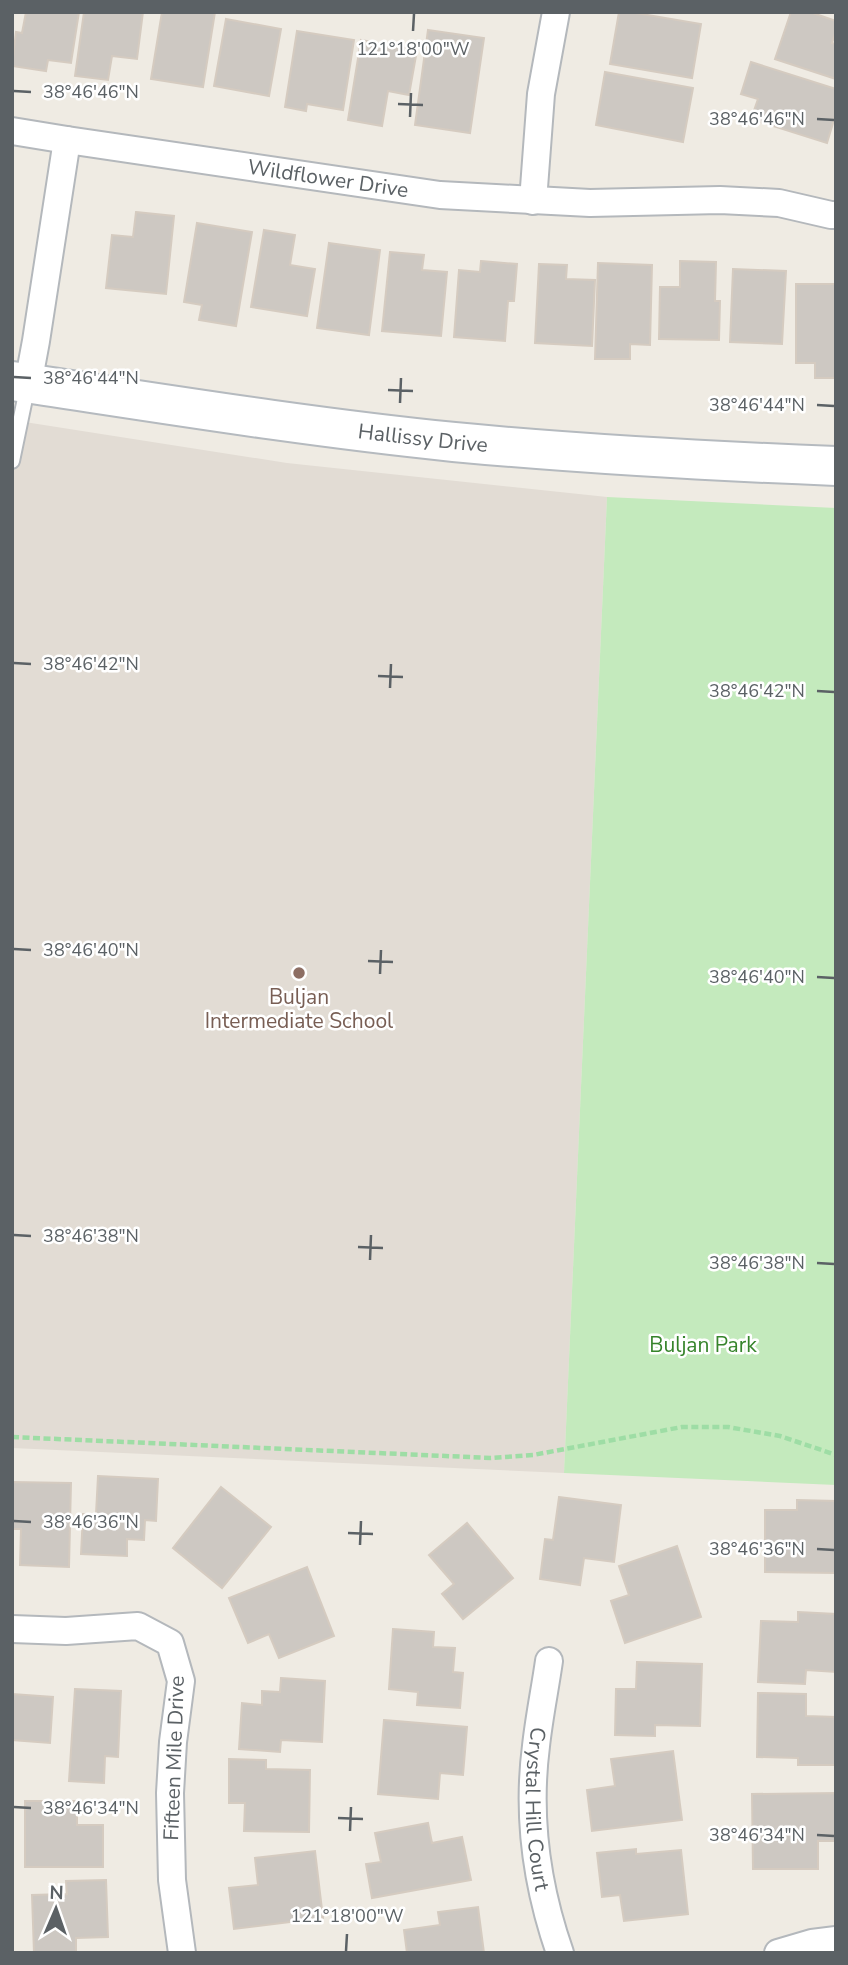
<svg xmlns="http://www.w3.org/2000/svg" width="848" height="1965" viewBox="0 0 848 1965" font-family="'Nunito Sans',sans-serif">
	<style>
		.education { fill: #e2dcd4 }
		.green { fill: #c4eabd }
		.building { fill: #cdc8c2; stroke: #d5cbc0; stroke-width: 2 }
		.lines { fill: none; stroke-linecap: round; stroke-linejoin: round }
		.lane-casing { stroke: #b4b8bc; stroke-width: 18 }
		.street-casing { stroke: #b4b8bc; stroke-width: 30 }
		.secondary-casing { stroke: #b5babf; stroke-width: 42 }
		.path { stroke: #9edda5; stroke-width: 4.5; stroke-dasharray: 7 3.5; stroke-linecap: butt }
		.lane { stroke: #fff; stroke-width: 14 }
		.street { stroke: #fff; stroke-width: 26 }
		.secondary { stroke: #fff; stroke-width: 38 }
		.ticks { fill: none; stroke: #5b6165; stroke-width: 2.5 }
		.education-dot { fill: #8d6e63; stroke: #fff; stroke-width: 2.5 }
		.labels { text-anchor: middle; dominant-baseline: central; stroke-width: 5; stroke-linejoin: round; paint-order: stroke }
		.street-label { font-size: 21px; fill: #5b6165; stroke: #fff }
		.education-label { font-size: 21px; fill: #785e54; stroke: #fff }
		.park-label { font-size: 21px; fill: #36842b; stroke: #fff }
		.ticks-label { font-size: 18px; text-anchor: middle; fill: #5b6165; stroke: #fff; stroke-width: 5; stroke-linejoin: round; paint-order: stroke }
	</style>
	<rect width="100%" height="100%" fill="#efebe3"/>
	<!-- education -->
	<path class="education" d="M12 420 287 463 607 497 564 1473 12 1448Z"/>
	<!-- green -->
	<path class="green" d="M607 497 836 508V1485L564 1473Z"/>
	<!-- building -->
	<g class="building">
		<path d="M26 12H79L71 63 48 60 46 71 12 66 16 32 22 33Z"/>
		<path d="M84 12H143L137 59 112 56 108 80 75 76Z"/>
		<path d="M162 12H215L203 87 151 79Z"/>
		<path d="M619 12H630L701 24 692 78 610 64Z"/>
		<path d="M791 12H810L836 21V31L832 43 836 44V79L775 59Z"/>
		<path d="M226 19 281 29 269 96 214 86Z"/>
		<path d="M428 30 484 38 470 133 415 125Z"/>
		<path d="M297 31 354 40 343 110 307 104 306 111 285 107Z"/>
		<path d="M361 40 417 50 409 95 388 91 382 126 348 120Z"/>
		<path d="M751 62 836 89V113L827 143 751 119 758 99 741 94Z"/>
		<path d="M605 72 693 88 683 142 596 125Z"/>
		<path d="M136 212 174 216 166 294 106 288 112 235 133 237Z"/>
		<path d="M197 223 252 232 236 326 199 320 202 305 184 302Z"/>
		<path d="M264 230 295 235 290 265 315 269 307 316 251 307Z"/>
		<path d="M329 243 380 250 369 335 317 328Z"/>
		<path d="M390 252 424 255 422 270 447 272 441 336 382 331Z"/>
		<path d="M481 261 517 264 514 301H508L505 341 454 337 459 270 480 272Z"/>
		<path d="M680 261 716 262 715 301H720L719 340 659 339 660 287H680Z"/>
		<path d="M598 263 652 265 650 345 630 344V359H595Z"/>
		<path d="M539 264 567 265 566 279 595 280 592 346 535 343Z"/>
		<path d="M733 269 786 271 782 344 730 342Z"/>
		<path d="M796 284H836V378H815V363H796Z"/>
		<path d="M98 1476 158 1479 156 1521 145 1520 144 1540 127 1539V1556L81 1554 83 1514H96Z"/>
		<path d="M12 1482 71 1483 69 1567 20 1565 21 1529H12Z"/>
		<path d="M221 1487 271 1527 222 1588 173 1548Z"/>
		<path d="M559 1497 621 1505 614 1562 584 1558 580 1585 540 1579 545 1539 553 1540Z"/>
		<path d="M797 1500 836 1501 835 1573 765 1572V1510H797Z"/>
		<path d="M467 1523 513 1578 463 1619 442 1594 454 1584 429 1555Z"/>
		<path d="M677 1546 701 1617 625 1643 611 1601 629 1595 619 1566Z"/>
		<path d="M307 1567 334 1636 279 1658 269 1634 248 1643 229 1598Z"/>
		<path d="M798 1612 836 1614V1672L806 1670 805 1684 758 1682 761 1621 798 1622Z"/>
		<path d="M393 1629 434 1632 433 1647 455 1648 453 1672 463 1673 460 1708 417 1705 418 1692 389 1689Z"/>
		<path d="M637 1662 702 1664 700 1726 655 1725V1736L615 1735 616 1689H636Z"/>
		<path d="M281 1678 325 1681 322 1742 281 1740 280 1752 239 1749 242 1703 262 1705V1691L280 1692Z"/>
		<path d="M75 1689 121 1691 118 1757 105 1756 104 1783 69 1781Z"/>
		<path d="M758 1693 806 1694V1716L836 1717V1765H798V1758L757 1757Z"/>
		<path d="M12 1694 53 1697 50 1743 12 1740Z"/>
		<path d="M384 1720 467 1727 463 1775 440 1773 438 1799 378 1794Z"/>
		<path d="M673 1751 682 1820 592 1831 587 1790 615 1786 611 1759Z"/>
		<path d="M229 1759 266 1760V1769L310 1770 309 1832 244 1831 245 1803H229Z"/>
		<path d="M836 1793V1841H818V1869H753L752 1794Z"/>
		<path d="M25 1801H77V1825H103V1867H25Z"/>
		<path d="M428 1823 432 1843 462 1837 471 1880 372 1898 366 1864 381 1862 375 1833Z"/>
		<path d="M636 1849V1854L681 1850 688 1914 624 1921 620 1895 602 1897 597 1853Z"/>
		<path d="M315 1851 323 1918 234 1929 229 1888 258 1885 255 1858Z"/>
		<path d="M106 1880 108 1937 76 1938V1953H34L32 1895 67 1894 66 1881Z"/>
		<path d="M478 1907 484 1953H407L404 1930 440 1925 438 1912Z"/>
	</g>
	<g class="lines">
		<!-- lane casing -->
		<g class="lane-casing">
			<path id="lane" d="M12 461 28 384"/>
		</g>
		<!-- street casing -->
		<g class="street-casing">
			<g id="street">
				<path d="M12 131 67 140"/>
				<path d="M533 201 541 94 556 12"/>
				<path id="s1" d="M28 384 36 341 67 140 440 195 590 203 720 200 779 203 831 215H836"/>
				<path d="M12 1629 66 1631 138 1626 170 1643 181 1681 173 1742 170 1793 172 1880 182 1953"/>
				<path id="s2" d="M549 1661C545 1689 539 1718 536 1746 527 1816 537 1887 560 1953"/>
				<path d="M778 1953 812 1943 836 1940"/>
			</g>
		</g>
		<!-- secondary casing -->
		<g class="secondary-casing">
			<g id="secondary">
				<path id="s3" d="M12 381C159 403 306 427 454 442 581 454 708 461 836 466"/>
			</g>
		</g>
		<!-- path -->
		<path class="path" d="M12 1437 491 1458 533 1455 682 1427H728L780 1436 836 1455"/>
		<!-- lane -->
		<use href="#lane" class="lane"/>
		<!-- street -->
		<use href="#street" class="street"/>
		<!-- secondary -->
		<use href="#secondary" class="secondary"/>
	</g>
	<!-- ticks -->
	<path class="ticks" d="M413 31 414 14M14 91 31 92M398 104 423 105M410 117 411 93M817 119 834 120M14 377 31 378M388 390 413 391M400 403 401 378M817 405 834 406M14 663 31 664M378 676 403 677M390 688 391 664M817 691 834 692M14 949 31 950M368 961 393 962M380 974 381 950M817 977 834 978M14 1235 31 1236M358 1247 383 1248M370 1260 371 1235M817 1263 834 1264M14 1521 31 1522M348 1533 373 1534M360 1545 361 1521M817 1549 834 1550M14 1807 31 1808M338 1818 363 1819M350 1831 351 1807M817 1835 834 1836M346 1951 347 1934"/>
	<!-- markers -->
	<circle class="education-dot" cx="299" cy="973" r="7"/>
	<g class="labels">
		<!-- street labels -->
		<g class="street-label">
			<text stroke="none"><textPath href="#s1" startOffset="511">Wildflower Drive</textPath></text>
			<text stroke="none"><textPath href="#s3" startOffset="415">Hallissy Drive</textPath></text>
			<text transform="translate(174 1758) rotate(-88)">Fifteen Mile Drive</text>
			<text stroke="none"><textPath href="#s2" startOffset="149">Crystal Hill Court</textPath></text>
		</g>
		<!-- education labels -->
		<g class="education-label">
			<text x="299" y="997">Buljan<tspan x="299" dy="24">Intermediate School</tspan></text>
		</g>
		<!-- park labels -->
		<g class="park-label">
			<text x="703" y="1345">Buljan Park</text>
		</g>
	</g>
	<g class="ticks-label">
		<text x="413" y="55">121°18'00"W</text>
		<text x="91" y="98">38°46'46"N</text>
		<text x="757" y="125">38°46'46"N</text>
		<text x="91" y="384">38°46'44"N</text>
		<text x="757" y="411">38°46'44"N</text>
		<text x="91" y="670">38°46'42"N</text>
		<text x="757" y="697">38°46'42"N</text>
		<text x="91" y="956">38°46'40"N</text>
		<text x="757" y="983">38°46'40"N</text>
		<text x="91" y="1242">38°46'38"N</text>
		<text x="757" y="1269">38°46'38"N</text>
		<text x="91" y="1528">38°46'36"N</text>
		<text x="757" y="1555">38°46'36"N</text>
		<text x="91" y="1814">38°46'34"N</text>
		<text x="757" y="1841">38°46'34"N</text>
		<text x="347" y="1922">121°18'00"W</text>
	</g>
	<!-- border -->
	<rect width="848" height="1965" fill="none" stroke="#5b6165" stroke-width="28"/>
	<!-- north arrow -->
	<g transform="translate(56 1909) rotate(2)" stroke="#ffffff" stroke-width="5" paint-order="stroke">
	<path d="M0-5L12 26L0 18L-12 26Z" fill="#5b6165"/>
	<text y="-10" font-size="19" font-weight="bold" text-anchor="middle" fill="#5b6165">N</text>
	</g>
</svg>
